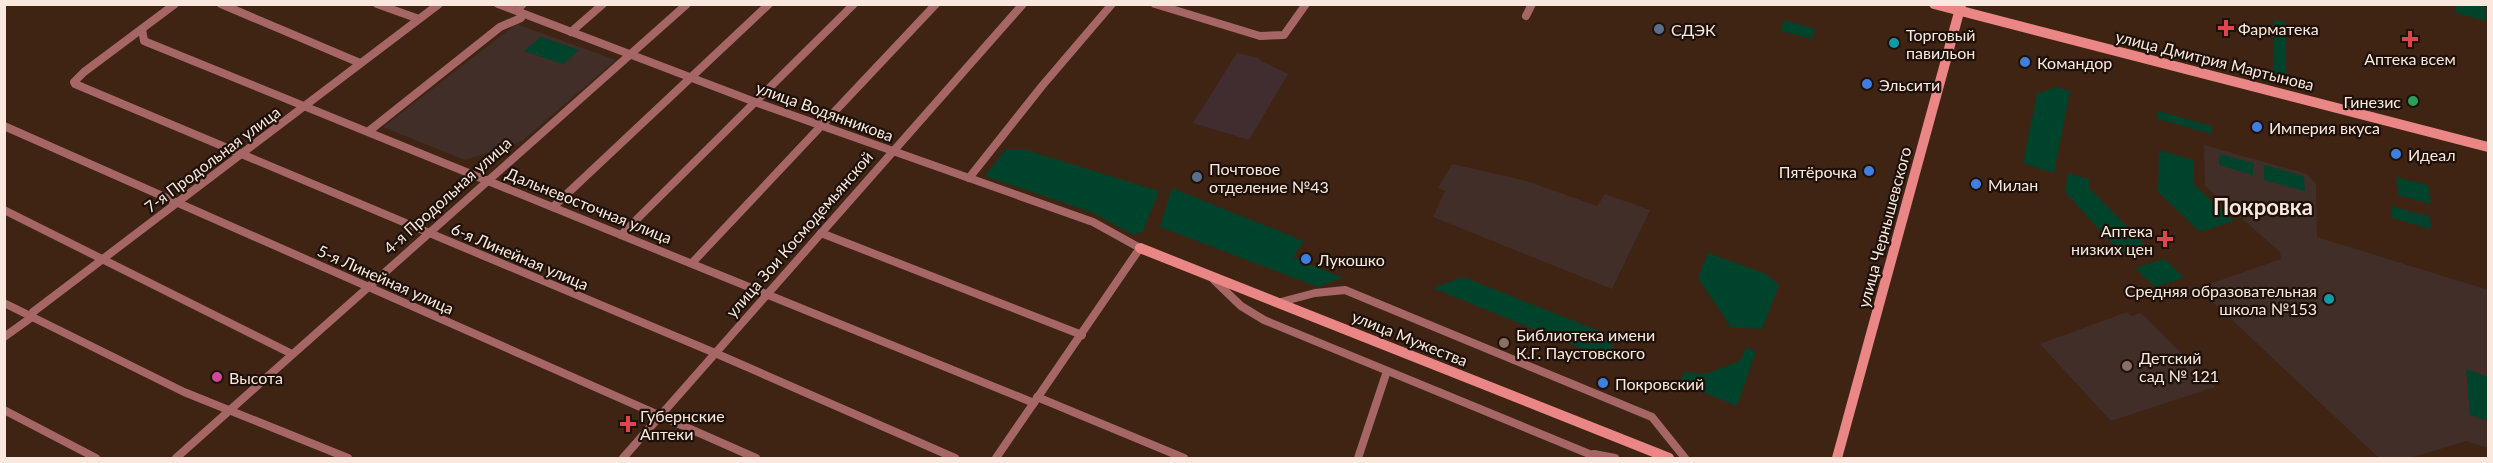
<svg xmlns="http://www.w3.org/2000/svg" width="2493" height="463" viewBox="0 0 2493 463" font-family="Lato,sans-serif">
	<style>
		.industrial { fill: #412d2f }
		.education { fill: #412e28 }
		.green { fill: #00432c }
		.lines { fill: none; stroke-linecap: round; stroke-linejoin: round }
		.street { stroke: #a56665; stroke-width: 8 }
		.secondary { stroke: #ea8685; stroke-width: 10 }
		.health-dot { fill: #e0444e; stroke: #1d110a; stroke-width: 2 }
		.service-dot { fill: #5c6f8a; stroke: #1d110a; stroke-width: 2 }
		.culture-dot { fill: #0f9aa8; stroke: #1d110a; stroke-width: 2 }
		.shop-dot { fill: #3f7fe0; stroke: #1d110a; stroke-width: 2 }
		.leisure-dot { fill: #2e9e5b; stroke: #1d110a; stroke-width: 2 }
		.education-dot { fill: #8d6e63; stroke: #1d110a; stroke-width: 2 }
		.hotel-dot { fill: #d1479c; stroke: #1d110a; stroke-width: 2 }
		.labels { text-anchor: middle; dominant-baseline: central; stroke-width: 4.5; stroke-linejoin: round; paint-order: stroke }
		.poi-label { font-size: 16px; fill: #fae7dd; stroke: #1d110a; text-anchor: start }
		.street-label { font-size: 16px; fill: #fae7dd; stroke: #1d110a }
		.district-label { font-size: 22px; font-weight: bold; fill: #fae7dd; stroke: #1d110a }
	</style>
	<rect width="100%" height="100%" fill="#3f2414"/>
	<!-- industrial -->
	<path class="industrial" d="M1237 53 1259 58 1261 61 1288 74 1249 140 1193 123Z"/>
	<!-- education -->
	<g class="education">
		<path d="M516 24 616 60 522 141 465 160 383 127Z"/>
		<path d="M2204 145 2307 174 2316 184 2317 237 2488 290V448L2466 441 2410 458H2379L2198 288 2281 259 2280 252 2205 186Z"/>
		<path d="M1452 164 1527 181 1597 206 1605 194 1650 210 1612 289 1433 217 1445 191 1438 188Z"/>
		<path d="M2127 312 2131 316 2141 313 2215 387 2111 421 2040 344Z"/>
	</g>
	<!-- green -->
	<g class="green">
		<path d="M2456 5H2485L2486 21 2456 13Z"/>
		<path d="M2274 19 2286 23V76L2273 72Z"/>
		<path d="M1784 20 1815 29 1812 39 1781 31Z"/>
		<path d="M541 37 579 50 563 64 524 51Z"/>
		<path d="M2056 87 2070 91 2054 173 2023 163 2037 94Z"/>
		<path d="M2158 111 2212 126V134L2158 119Z"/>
		<path d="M1006 149H1023L1159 191 1143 231 1134 235 1091 212 985 176Z"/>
		<path d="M2159 150 2193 160 2194 185 2234 221 2200 232 2158 192Z"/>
		<path d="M2220 154 2253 163V175L2219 165Z"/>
		<path d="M2264 165 2304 176 2305 191 2264 180Z"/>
		<path d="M2068 173 2089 179V188L2146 246 2121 253 2065 192Z"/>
		<path d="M2396 177 2428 185 2431 204 2398 195Z"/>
		<path d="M1172 188 1304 241 1293 257 1343 278 1318 287 1160 227Z"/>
		<path d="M2391 206 2430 217 2431 229 2392 218Z"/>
		<path d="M1708 253 1766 274 1779 285 1762 329 1731 327 1698 278Z"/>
		<path d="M2164 259 2184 278 2155 287 2135 268Z"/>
		<path d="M1463 277 1597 330 1613 345 1607 359 1433 288Z"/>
		<path d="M1746 348 1756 351 1737 406 1680 383 1684 372 1706 374 1740 361Z"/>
		<path d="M2466 369 2488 377V421L2470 415Z"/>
	</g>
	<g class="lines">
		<!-- street -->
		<g class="street">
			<path d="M175 4 84 72 74 82 75 84 715 353 955 458"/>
			<path d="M221 4 360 63"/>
			<path d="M377 4 419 19"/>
			<path d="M498 4 755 102 1093 222 1140 248 996 458"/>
			<path d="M1155 4 1260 36 1284 35 1306 4"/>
			<path d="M1526 16 1532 4"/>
			<path d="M142 29 144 41 1034 403"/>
			<path d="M571 32 603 4"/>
			<path d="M4 126 756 458"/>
			<path d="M369 131 500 27 521 18 519 8 523 4"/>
			<path d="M969 178 1042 86 1112 4"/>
			<path d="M553 207 769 4"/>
			<path d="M4 210 292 354"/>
			<path d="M821 233 1082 335"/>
			<path d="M621 235 854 4"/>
			<path d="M692 263 936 4"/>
			<path d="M1214 280 1241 306 1264 320 1599 458"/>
			<path d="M4 303 184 392 348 458"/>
			<path d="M1277 303 1315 293 1345 290 1652 417 1685 458"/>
			<path d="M4 337 32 317 33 312 439 4"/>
			<path d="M1037 397 1184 458"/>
			<path d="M4 410 96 458"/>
			<path d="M1594 454 1615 458"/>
			<path d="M176 458 687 4"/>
			<path d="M623 458 1023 4"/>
			<path d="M1358 458 1387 371"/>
		</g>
		<!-- secondary -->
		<g class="secondary">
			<path d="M1934 4 2488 147"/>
			<path d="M1140 248 1669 458"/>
			<path d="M1837 458 1961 5"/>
		</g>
	</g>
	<!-- markers -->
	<g class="health-dot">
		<path d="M2223 19h6v6h6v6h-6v6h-6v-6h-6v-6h6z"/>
		<path d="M2407 30h6v6h6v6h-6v6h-6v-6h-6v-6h6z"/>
		<path d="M2162 230h6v6h6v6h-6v6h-6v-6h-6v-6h6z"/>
		<path d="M625 415h6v6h6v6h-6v6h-6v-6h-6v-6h6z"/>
	</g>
	<g class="service-dot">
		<circle cx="1659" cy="29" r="6"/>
		<circle cx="1197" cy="177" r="6"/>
	</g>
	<g class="culture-dot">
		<circle cx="1894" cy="43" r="6"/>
		<circle cx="2329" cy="299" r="6"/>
	</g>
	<g class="shop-dot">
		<circle cx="2025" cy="62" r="6"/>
		<circle cx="1867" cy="84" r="6"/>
		<circle cx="2257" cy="127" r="6"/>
		<circle cx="2396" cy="154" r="6"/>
		<circle cx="1869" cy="171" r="6"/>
		<circle cx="1976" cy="184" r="6"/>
		<circle cx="1306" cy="259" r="6"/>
		<circle cx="1603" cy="383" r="6"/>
	</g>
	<circle class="leisure-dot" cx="2413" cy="101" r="6"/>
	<g class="education-dot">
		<circle cx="1504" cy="343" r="6"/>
		<circle cx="2127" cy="366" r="6"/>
	</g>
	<circle class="hotel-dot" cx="217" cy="377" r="6"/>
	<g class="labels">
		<!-- poi labels -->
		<g class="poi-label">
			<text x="2238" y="28">Фарматека</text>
			<text x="1671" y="29">СДЭК</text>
			<text x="1906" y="34">Торговый<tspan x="1906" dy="18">павильон</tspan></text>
			<text x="2410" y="58" text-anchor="middle">Аптека всем</text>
			<text x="2037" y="62">Командор</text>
			<text x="1879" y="84">Эльсити</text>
			<text x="2401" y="101" text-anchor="end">Гинезис</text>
			<text x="2269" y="127">Империя вкуса</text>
			<text x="2408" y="154">Идеал</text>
			<text x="1209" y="168">Почтовое<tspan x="1209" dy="18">отделение №43</tspan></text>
			<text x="1857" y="171" text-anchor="end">Пятёрочка</text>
			<text x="1988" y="184">Милан</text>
			<text x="2153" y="230" text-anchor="end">Аптека<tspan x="2153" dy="18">низких цен</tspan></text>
			<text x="1318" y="259">Лукошко</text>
			<text x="2317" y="290" text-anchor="end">Средняя образовательная<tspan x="2317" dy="18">школа №153</tspan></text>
			<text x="1516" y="334">Библиотека имени<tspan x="1516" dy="18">К.Г. Паустовского</tspan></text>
			<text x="2139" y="357">Детский<tspan x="2139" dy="18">сад № 121</tspan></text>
			<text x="229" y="377">Высота</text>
			<text x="1615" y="383">Покровский</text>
			<text x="640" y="415">Губернские<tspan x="640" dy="18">Аптеки</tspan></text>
		</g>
		<!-- street labels -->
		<g class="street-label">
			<text transform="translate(2215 60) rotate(14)">улица Дмитрия Мартынова</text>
			<text transform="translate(825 111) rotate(20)">улица Водянникова</text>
			<text transform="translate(212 159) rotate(-37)">7-я Продольная улица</text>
			<text transform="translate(447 195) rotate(-42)">4-я Продольная улица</text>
			<text transform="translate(589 205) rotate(22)">Дальневосточная улица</text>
			<text transform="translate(1884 227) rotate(-75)">улица Чернышевского</text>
			<text transform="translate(799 234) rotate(-49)">улица Зои Космодемьянской</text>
			<text transform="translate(520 256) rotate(23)">6-я Линейная улица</text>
			<text transform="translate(386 279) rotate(24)">5-я Линейная улица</text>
			<text transform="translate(1410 338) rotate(22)">улица Мужества</text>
		</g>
		<!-- district labels -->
		<g class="district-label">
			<text x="2263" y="206">Покровка</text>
		</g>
	</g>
	<!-- border -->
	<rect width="2493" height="463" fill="none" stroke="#fae7dd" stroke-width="12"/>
</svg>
